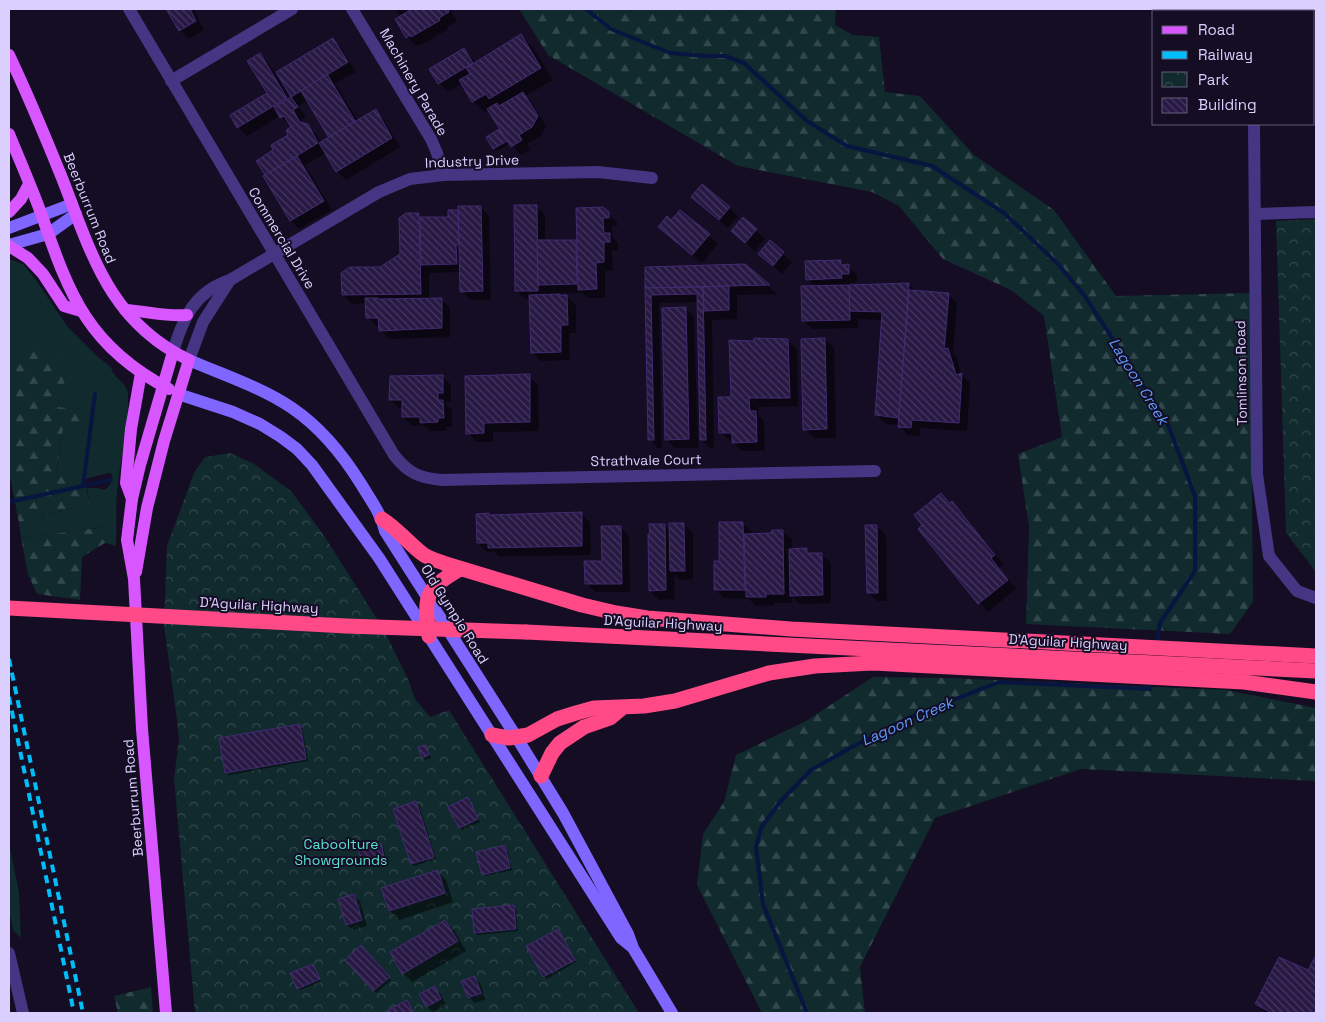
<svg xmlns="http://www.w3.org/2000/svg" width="1325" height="1022" viewBox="0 0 1325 1022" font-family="'Space Grotesk',sans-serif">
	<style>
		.grass { fill: #102a2d }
		.forest { fill: url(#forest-firs) }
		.park { fill: url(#park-crowns) }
		.shadow { fill: #0007; fill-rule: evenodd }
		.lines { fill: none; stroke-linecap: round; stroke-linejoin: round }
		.stream { stroke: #081541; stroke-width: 4 }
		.building { fill: url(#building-back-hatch); stroke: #422a71 }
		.street { stroke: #443683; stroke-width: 12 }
		.secondary { stroke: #7f66ff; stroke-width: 12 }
		.primary { stroke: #d756ff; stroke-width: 12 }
		.highway { stroke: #ff4a87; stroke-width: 15 }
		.rail { stroke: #00befa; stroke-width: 4; stroke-dasharray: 8 6; stroke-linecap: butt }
		.highway-bridge { stroke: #ff4a87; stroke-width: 15 }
		.labels { text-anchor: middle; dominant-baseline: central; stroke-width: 4; stroke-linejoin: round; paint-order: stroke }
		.street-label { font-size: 14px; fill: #dbcfff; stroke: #140d23 }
		.park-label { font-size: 14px; fill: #57e3d3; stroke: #140d23 }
		.water-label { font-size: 15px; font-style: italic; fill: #5d9dff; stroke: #140d23 }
	</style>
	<defs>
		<pattern id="forest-firs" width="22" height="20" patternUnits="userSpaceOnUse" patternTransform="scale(1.25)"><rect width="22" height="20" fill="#102a2d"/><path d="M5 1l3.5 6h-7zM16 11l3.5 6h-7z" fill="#32484c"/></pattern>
		<pattern id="park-crowns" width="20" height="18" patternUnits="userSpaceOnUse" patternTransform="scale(1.25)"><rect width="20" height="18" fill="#102a2d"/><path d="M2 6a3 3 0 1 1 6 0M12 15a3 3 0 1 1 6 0" fill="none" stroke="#32484c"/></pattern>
		<pattern id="building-back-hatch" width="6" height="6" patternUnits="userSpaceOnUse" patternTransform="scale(1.25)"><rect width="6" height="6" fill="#271844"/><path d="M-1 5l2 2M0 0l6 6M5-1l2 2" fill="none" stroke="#463960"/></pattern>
	</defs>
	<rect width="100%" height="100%" fill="#140d23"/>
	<!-- grass -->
	<g class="grass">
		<path d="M9 259 23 264 36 280 67 326 98 357 111 367C113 379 128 382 128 395 129 422 121 456 118 484 115 504 117 525 116 546L105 543V527L21 538 19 523 89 503 87 488H98L104 490C110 487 113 481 112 474L109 473 85 479 84 476 56 475 63 429 82 409 57 407 65 385 30 350 9 359Z"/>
		<path d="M9 843 19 892 21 938 13 930 9 910Z"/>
	</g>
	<!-- forest -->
	<g class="forest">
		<path d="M519 9H836L835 25 853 35 879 37 885 92 920 96 974 155 1054 210 1116 296 1250 293 1253 602 1230 634 1026 624 1029 527 1018 454 1062 437 1044 316 1011 290 943 259 899 206 872 192 738 166 548 55Z"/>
		<path d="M30 350 57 357 65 385 57 407 82 409V423L63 429 56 474 84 476 89 503 19 523 9 471V359Z"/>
		<path d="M105 527V543L82 557 80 600 37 594 28 574 21 538Z"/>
		<path d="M873 677 950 678 1226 690 1316 708V781L1081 769 935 818 860 967 865 1013H762L697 885 703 834 724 802 736 755 806 721Z"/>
		<path d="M151 987 153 1013H118L114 996Z"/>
	</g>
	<!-- park -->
	<g class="park">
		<path d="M1316 219V572L1286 533 1276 221Z"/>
		<path d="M230 453 254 464 291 491 323 534 384 630 408 679 415 699 430 717 449 710 639 1013H195L174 779 179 739 176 712 164 626 167 546 194 473 205 457Z"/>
	</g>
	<!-- shadow -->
	<g class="shadow">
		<path d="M168 9H197L194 11 204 30 189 39 180 30Z"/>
		<path d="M395 9H450L457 21 447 27 448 29 421 45 420 44 416 46 407 37 401 17Z"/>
		<path d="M521 36 533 48 553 80 525 96 531 102 546 126 541 136 527 144 530 150 521 155 510 143 497 151 494 148 488 138 499 131 504 136 490 110 485 113 473 101 463 83 448 92 439 83 464 49 476 63Z"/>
		<path d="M333 40 342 49 356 72 335 83 358 121 375 111 384 120 400 147 346 180 337 171 326 153 305 165 332 210 299 229 291 221 264 177 275 151 290 135 293 128 280 116 247 136 238 127 268 94 260 55 269 64 290 99 293 97 292 96ZM308 100 330 138 321 143 316 134 307 125 304 124 301 120 306 117 298 106Z"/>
		<path d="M693 197 729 208 738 216 728 228Z"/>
		<path d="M536 206 545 215V242L578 241 602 208 617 222V226H612V237L618 243V250L612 251 613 271H605V298H588L582 293 543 294V296H567L576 305V333H569L570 360 541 361 532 352 531 299H525L516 290Z"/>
		<path d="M480 207 489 216 491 300H471L462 291 461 272 429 273V299H441L450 308V337L389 339 380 330V326H377L368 317 367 303 352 304 343 295 402 255 419 214 423 219 450 218 449 212H460Z"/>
		<path d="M680 211 718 244 702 263 669 236 672 221Z"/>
		<path d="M743 219 765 239 755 251 742 240Z"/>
		<path d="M770 242 792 262 782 274 760 254Z"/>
		<path d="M841 261 845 266H848L857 275V282L850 283V286L909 284 916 292 948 294 957 303 953 354 957 358 961 374 970 383 967 431 920 428V436L908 435 899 425 886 424 877 415 883 320 858 319V328L812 329 803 320 815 287 807 279ZM947 301H949L945 355H942Z"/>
		<path d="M745 266 777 294 737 295V319L712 320 714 448H710L701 439 699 302 659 303 662 448H658L649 439 646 268Z"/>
		<path d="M686 308 694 317 698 448H675L666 439Z"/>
		<path d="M825 339 834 348 836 438H814L805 429Z"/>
		<path d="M788 340 797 349 798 406 758 407V415L764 421 765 451H742L720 432 755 342Z"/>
		<path d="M442 376 451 385V402H446V405L452 410V427H446V431H430L424 425 412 426 403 417V408H399L390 399Z"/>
		<path d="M529 376 538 385 539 431 493 432V442H477L468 433Z"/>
		<path d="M941 495 961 511 1003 564 999 568 1016 589 988 612 919 529 924 525Z"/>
		<path d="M582 514 590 523 591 555 499 556 494 551 487 552 478 543 477 515H488L490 516Z"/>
		<path d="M743 523 752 532V535L773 534 783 531 792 540V550H807L811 554H822L831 563V603L800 604 792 597V603H774V605L756 606 749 599 724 598 715 589 721 562Z"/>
		<path d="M684 524 693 533V579L680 580 674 574 675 599 659 600 650 591 664 525 671 531Z"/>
		<path d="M877 526 886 535 887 601H877L868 592Z"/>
		<path d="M620 527 629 536 630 592H595L586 583 604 562Z"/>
		<path d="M300 725 302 728 308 761 229 775 227 772Z"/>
		<path d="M426 747 431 758 425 760 423 757Z"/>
		<path d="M468 799 480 822 462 830 460 828Z"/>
		<path d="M416 803 419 805 436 859 414 866 412 864Z"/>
		<path d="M380 844 383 847 386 858 366 864 363 861Z"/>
		<path d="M504 847 507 849 512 870 485 876 483 874Z"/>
		<path d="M437 871 446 880 453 902 399 920 390 911Z"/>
		<path d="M354 896 360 901 367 926 353 930 347 925 340 900Z"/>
		<path d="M513 907 516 909 518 931 477 935 475 932Z"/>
		<path d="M445 921 454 930 466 951 412 982 403 973Z"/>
		<path d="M560 933 576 962 547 979 544 976Z"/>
		<path d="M361 946 391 980 376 993 346 960Z"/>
		<path d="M1316 957V1013H1266L1257 1004 1308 971Z"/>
		<path d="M313 965 321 982 300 990 298 988Z"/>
		<path d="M474 977 480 983 486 999 475 1003 469 997Z"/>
		<path d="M434 988 440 993 446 1005 433 1012 427 1006Z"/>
	</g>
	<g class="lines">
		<!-- stream -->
		<g class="stream">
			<path d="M586 9 611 29 670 53 705 56H725L744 63 807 121 847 146 932 166 1004 213 1058 264 1084 295 1167 422 1195 496V571L1160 623 1157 643"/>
			<path d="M83 486 95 394"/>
			<path d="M9 502 111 480"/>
			<path d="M807 1013 763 904 756 847 761 828 779 803 811 770 852 747 908 718 999 682 1150 689 1152 680"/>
		</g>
	</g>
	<!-- building -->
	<g class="building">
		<path d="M166 9H190L196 21 179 31Z"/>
		<path d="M412 9H448L449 12 439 18 440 20 439 21 411 37 410 35 406 38 395 19Z"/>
		<path d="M521 34 541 68 489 99 486 94 472 102 459 80 470 74 466 68Z"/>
		<path d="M333 38 348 62 291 97 276 72Z"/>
		<path d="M464 48 473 63 438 84 429 69Z"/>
		<path d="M260 53 287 98 237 128 230 115 267 93 247 61Z"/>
		<path d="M327 74 355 121 329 138 301 91Z"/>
		<path d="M523 92 538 116 532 127 519 135 522 140 511 147 487 109 497 103 499 106Z"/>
		<path d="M291 97 298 107 293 110 300 122 308 124 318 143 265 175 256 161 273 150 271 145 288 135 286 130 291 127 284 116 280 118 274 107Z"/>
		<path d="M376 109 392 138 336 172 319 143Z"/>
		<path d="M499 129 507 141 493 149 486 137Z"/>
		<path d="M297 156 324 201 290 221 263 176Z"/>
		<path d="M702 184 730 207 719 220 691 197Z"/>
		<path d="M514 205H537L538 291H515Z"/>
		<path d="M458 206H481L483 291 460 292Z"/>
		<path d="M603 207 609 212V218H603L604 233H610V242H604V262L596 263 597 289 578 290 576 208Z"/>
		<path d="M448 210H458L459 245H456L457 264 421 265 420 217H448Z"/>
		<path d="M680 210 710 234 692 255 658 227 667 216 671 220Z"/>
		<path d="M406 213H419L421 294 342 295 341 273 350 267H380L400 254 399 218Z"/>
		<path d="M743 217 757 229 745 243 731 231Z"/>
		<path d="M537 240H576L577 284 538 285Z"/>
		<path d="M770 240 784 252 773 266 758 254Z"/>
		<path d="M841 260V265L849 264V274H841L842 278 806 280 805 261Z"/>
		<path d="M745 264 770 285 645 288V267Z"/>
		<path d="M909 283 899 418 875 415 882 312 849 311V285Z"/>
		<path d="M849 285 850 320 802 321 801 286Z"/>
		<path d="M729 286V310L704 311 703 287Z"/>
		<path d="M703 287 706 440H700L697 294 651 295 654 440H648L645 288Z"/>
		<path d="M909 290 949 293 944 349 948 348 956 375 962 373 959 423 912 420 911 428 898 427Z"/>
		<path d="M560 294V295H567L568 325H561V352L531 353 529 295Z"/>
		<path d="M365 298H378V299L442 298V328L379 331 378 318H366Z"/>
		<path d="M686 307 689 439 665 440 662 308Z"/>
		<path d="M754 338 788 339 790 398H749L750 411H756L757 442 732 443V433H719L718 397H731L729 340 754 341Z"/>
		<path d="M825 338 827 429 803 430 801 339Z"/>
		<path d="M530 374V422L484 423V433L466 434 465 376Z"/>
		<path d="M443 375V393H438V400H443L444 418H438V422L420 423V417H402V400H389L390 376Z"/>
		<path d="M941 493 949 503 952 501 995 555 991 558 1008 580 978 604 918 529 922 525 914 515Z"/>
		<path d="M582 512V546L488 548V543H477L476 514 489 513 488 515Z"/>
		<path d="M719 522H743L745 590H714V561H719Z"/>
		<path d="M669 523H684L685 571H670Z"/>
		<path d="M649 524H665L666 590 649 591 648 534H650Z"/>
		<path d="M865 525H877L878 593H867Z"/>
		<path d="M601 526H621L622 584H585L584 561H602Z"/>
		<path d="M772 530H783L784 594H766V597H746L744 534 771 533Z"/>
		<path d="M807 548V553H822L823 595 790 596 789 549Z"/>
		<path d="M300 724 306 759 225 773 219 738Z"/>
		<path d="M426 745 429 755 422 758 418 747Z"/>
		<path d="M468 797 478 819 459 828 448 807Z"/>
		<path d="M416 801 434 857 411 864 393 809Z"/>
		<path d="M381 843 384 856 362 862 358 849Z"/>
		<path d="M505 845 510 868 482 875 476 852Z"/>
		<path d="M438 870 445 893 389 911 381 888Z"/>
		<path d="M354 894 362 920 346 925 338 899Z"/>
		<path d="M514 905 516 929 474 933 472 909Z"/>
		<path d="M445 920 458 941 402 974 390 952Z"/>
		<path d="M558 929 575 960 543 977 526 946Z"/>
		<path d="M361 945 390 977 373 991 345 960Z"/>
		<path d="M1316 955V1013H1272L1255 1004 1279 957 1308 970Z"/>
		<path d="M313 964 320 979 297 989 290 973Z"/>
		<path d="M475 976 481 993 468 998 461 981Z"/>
		<path d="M435 986 441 999 426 1007 419 994Z"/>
		<path d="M407 1000 414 1013H386L385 1012Z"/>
	</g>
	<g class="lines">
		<!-- street -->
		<g class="street">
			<path d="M129 9 394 455C408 473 419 478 442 480L875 471"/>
			<path d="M352 9 431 139 437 153 443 175"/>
			<path d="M1253 9V11"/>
			<path d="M171 81 292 9"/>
			<path d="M1254 124 1257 474 1269 556 1297 591 1316 598"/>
			<path d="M1255 214 1316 212"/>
			<path d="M173 352C183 318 194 292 230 280L379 192 410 179 443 175 598 172 652 178"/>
			<path d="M189 360 203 322 230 280"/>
			<path d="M9 953 23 1013"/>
		</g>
		<!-- secondary -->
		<g class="secondary">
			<path d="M9 228 72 204"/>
			<path d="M9 245 48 234 76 214"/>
			<path d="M189 360C223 375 261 387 292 408 320 427 343 455 361 484 370 499 381 513 385 531L517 738 563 813 628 934 633 948 672 1013"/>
			<path d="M178 394 233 412 260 424 281 437 297 449 312 465 379 558 621 938 631 946"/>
		</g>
		<!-- primary -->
		<g class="primary">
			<path d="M9 55C28 95 45 136 62 178 91 252 109 322 189 360L164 441 147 508 136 572"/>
			<path d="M9 134C20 161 32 188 42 216 70 297 89 347 169 389"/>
			<path d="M9 212 21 199 29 184"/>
			<path d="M9 246 28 258 43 274 64 306 81 311"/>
			<path d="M125 310C146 311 166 317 187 315"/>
			<path d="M132 499 126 483 131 429 141 373"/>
			<path d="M166 1013 142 729 134 579 127 540 132 499 140 465 173 352"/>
		</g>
		<!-- highway -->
		<g class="highway">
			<path d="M382 519C398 529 409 544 424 555 430 559 439 561 446 564L582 605 616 613 647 618 791 629 1316 656"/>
			<path d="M526 632 1316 671"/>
			<path d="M429 636C424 596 424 590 460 569"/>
			<path d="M492 735 509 738 528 735 557 719 576 713 594 708 644 706 675 701 769 673 815 666 873 663 1244 682 1316 692"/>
			<path d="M541 776 552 753 560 743 584 727 610 718 622 708"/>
		</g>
		<!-- rail -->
		<g class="rail">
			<path d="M9 659 83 1013"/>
			<path d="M9 697 74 1013"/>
		</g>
		<!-- highway-bridge -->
		<path class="highway-bridge" d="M9 608 346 626 526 632"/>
	</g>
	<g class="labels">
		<!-- street labels -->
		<g class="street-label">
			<text transform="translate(414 82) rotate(60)">Machinery Parade</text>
			<text transform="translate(472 161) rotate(-2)">Industry Drive</text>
			<text transform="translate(90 208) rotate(68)">Beerburrum Road</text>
			<text transform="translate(282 238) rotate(59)">Commercial Drive</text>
			<text transform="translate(1241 373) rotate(-91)">Tomlinson Road</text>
			<text transform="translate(646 460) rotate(-1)">Strathvale Court</text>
			<text transform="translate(259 605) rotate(3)">D'Aguilar Highway</text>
			<text transform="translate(455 614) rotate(58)">Old Gympie Road</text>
			<text transform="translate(663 623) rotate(3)">D'Aguilar Highway</text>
			<text transform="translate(1068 642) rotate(3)">D'Aguilar Highway</text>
			<text transform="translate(133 798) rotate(-95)">Beerburrum Road</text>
		</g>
		<!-- park labels -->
		<g class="park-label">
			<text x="341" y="844">Caboolture<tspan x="341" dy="16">Showgrounds</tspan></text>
		</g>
		<!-- water labels -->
		<g class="water-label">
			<text transform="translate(1139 381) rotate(58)">Lagoon Creek</text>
			<text transform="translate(907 721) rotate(-24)">Lagoon Creek</text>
		</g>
	</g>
	<!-- border -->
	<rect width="1325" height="1022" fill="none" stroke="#dbcfff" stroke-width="20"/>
	<!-- legend -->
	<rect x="1152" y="10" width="162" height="115" fill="#140d23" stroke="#645b7b"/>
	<rect x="1162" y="26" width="25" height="8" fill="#d756ff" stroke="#645b7b"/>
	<text x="1198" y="35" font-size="15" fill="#dbcfff">Road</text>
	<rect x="1162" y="51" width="25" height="8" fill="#00befa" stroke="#645b7b"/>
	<text x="1198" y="60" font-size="15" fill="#dbcfff">Railway</text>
	<rect x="1162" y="72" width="25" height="15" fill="url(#park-crowns)" stroke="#645b7b"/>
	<text x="1198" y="85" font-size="15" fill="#dbcfff">Park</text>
	<rect x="1162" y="98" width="25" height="15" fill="url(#building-back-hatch)" stroke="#645b7b"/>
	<text x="1198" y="110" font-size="15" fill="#dbcfff">Building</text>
</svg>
